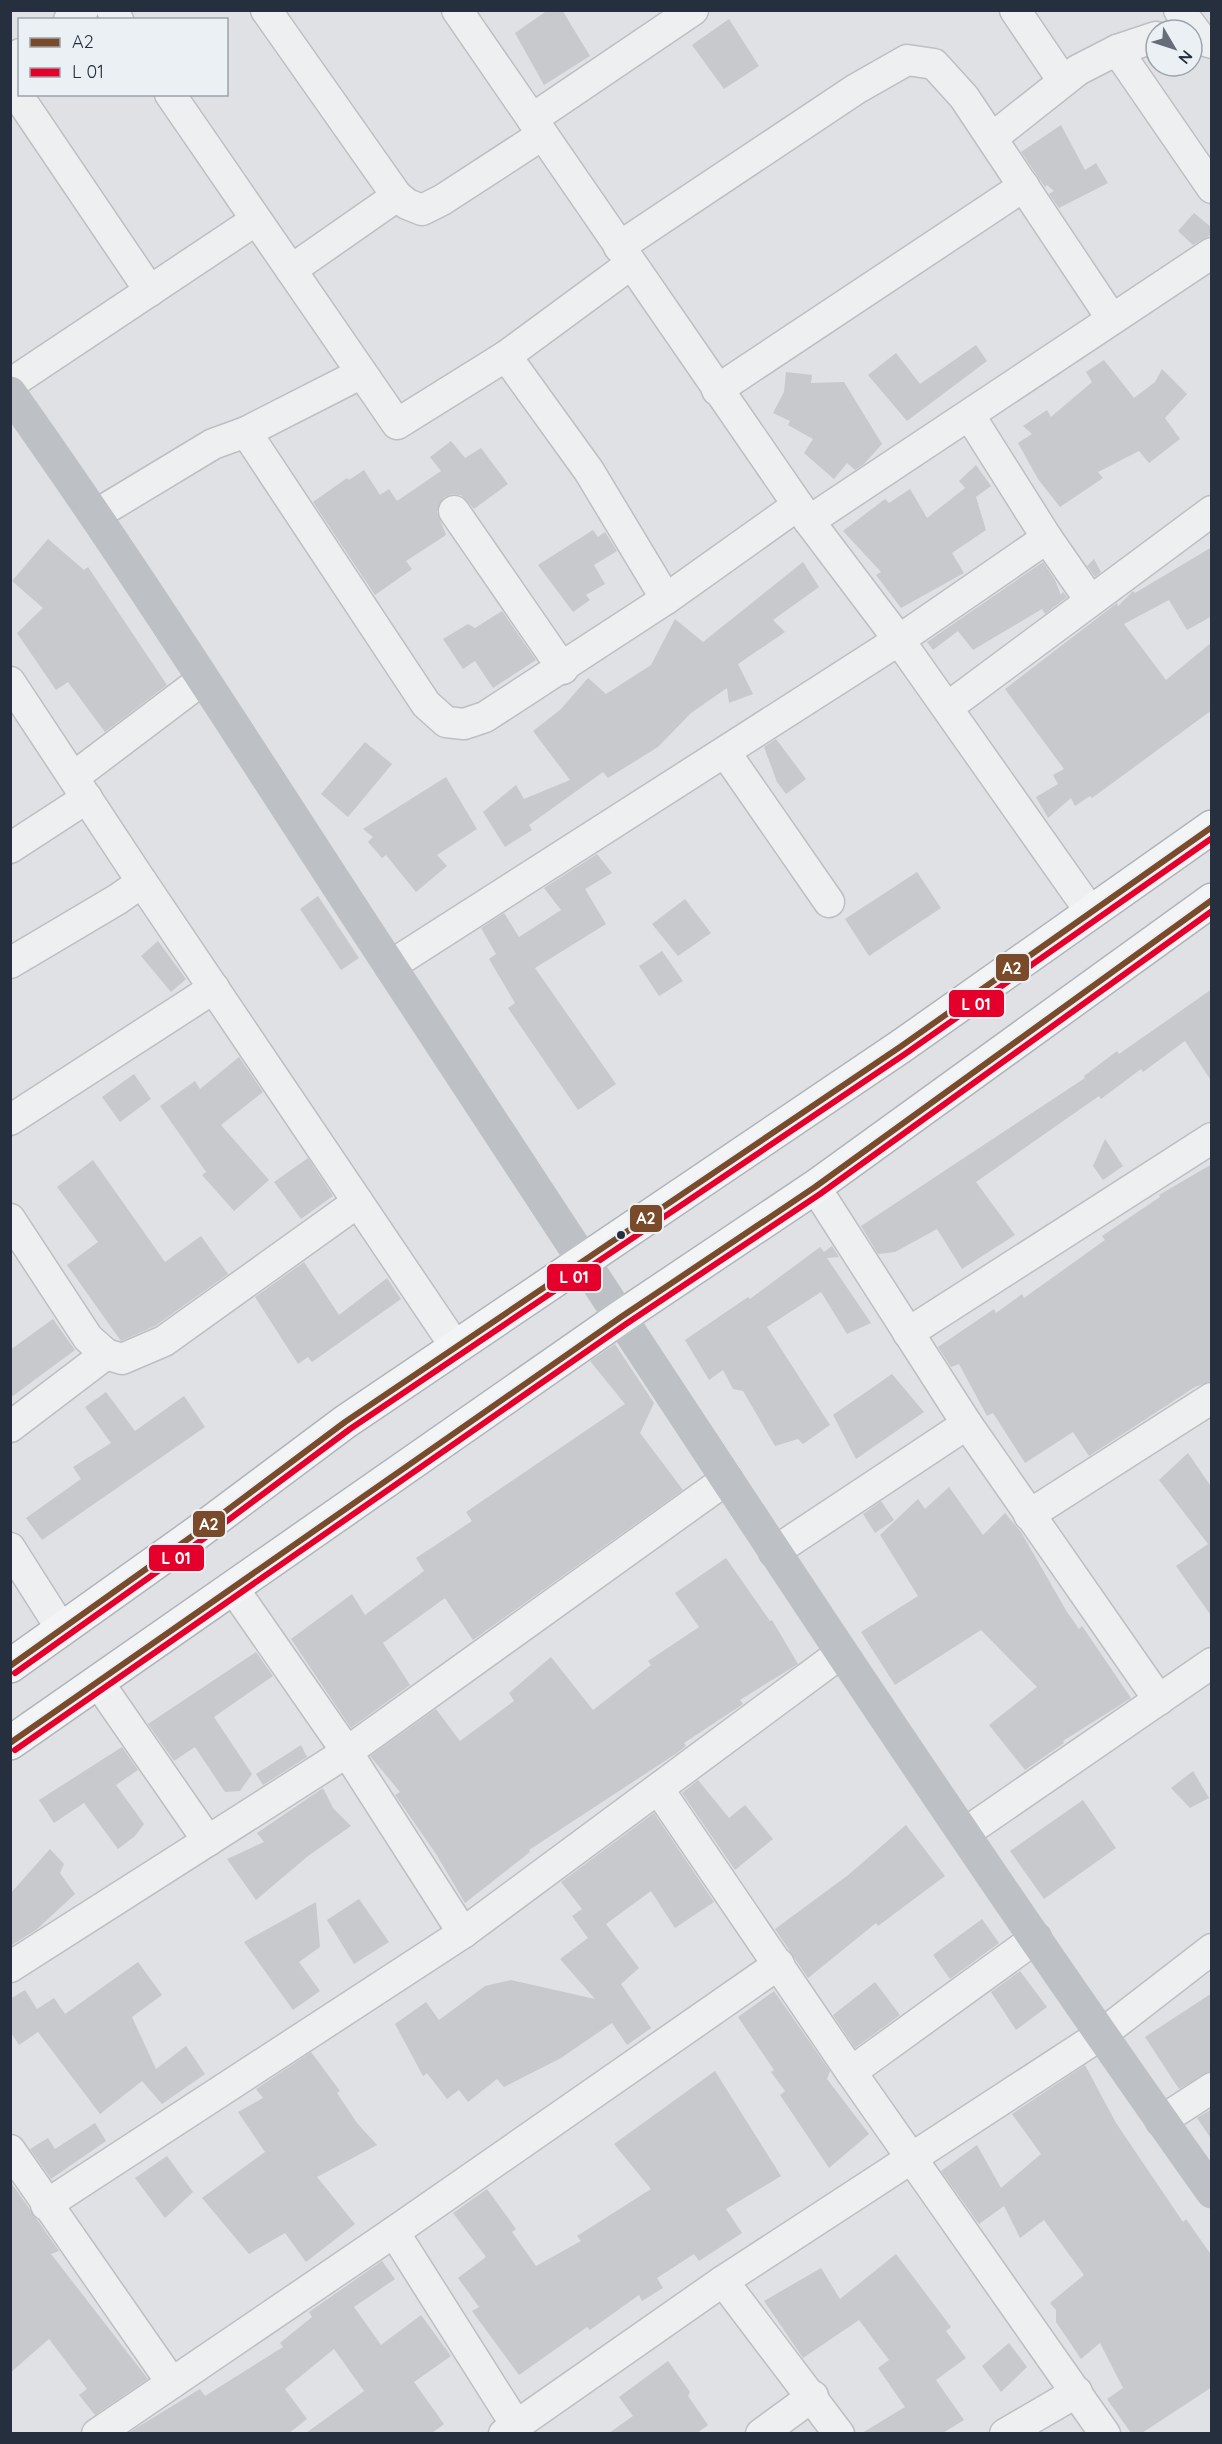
<svg xmlns="http://www.w3.org/2000/svg" width="1222" height="2444" viewBox="0 0 1222 2444" font-family="Quicksand,sans-serif">
	<style>
		.building { fill: #c7c9cc }
		.lines { fill: none; stroke-linecap: round; stroke-linejoin: round }
		.minor-casing { stroke: #bdbfc2; stroke-width: 33 }
		.trunk-casing { stroke: #b1b4b9; stroke-width: 36 }
		.minor { stroke: #eeeff1; stroke-width: 30 }
		.secondary { stroke: #bdc0c4; stroke-width: 33 }
		.trunk { stroke: #f3f4f5; stroke-width: 33 }
		.bus-1-casing { stroke: #ebf0f5; stroke-width: 10 }
		.bus-2-casing { stroke: #ebf0f5; stroke-width: 10 }
		.bus-1 { stroke: #7a4b2a; stroke-width: 6 }
		.bus-2 { stroke: #e4002b; stroke-width: 6 }
		.bus-dot { fill: #252f3e; stroke: #ebf0f5; stroke-width: 2 }
		.line-badge { stroke: #ebf0f5; stroke-width: 2 }
		.badge-label { font-size: 16px; text-anchor: middle; font-weight: bold; fill: #fff }
	</style>
	<rect width="100%" height="100%" fill="#dfe1e4"/>
	<!-- building -->
	<g class="building">
		<path d="M548 10H562L590 56 544 85 515 33Z"/>
		<path d="M729 19 759 66 724 89 692 45Z"/>
		<path d="M1061 125 1085 170 1096 163 1108 183 1059 208 1049 194 1054 191 1047 185 1045 187 1021 152Z"/>
		<path d="M1194 213 1212 228V234L1193 245 1178 231Z"/>
		<path d="M976 345 987 361 907 421 868 375 896 353 920 384Z"/>
		<path d="M1104 360 1134 398 1155 382 1162 369 1187 394 1165 418 1180 439 1149 463 1139 451 1098 472 1103 478 1060 507 1038 479 1018 443 1032 434 1023 426 1047 410 1051 417 1092 382 1086 372Z"/>
		<path d="M786 372 812 375 811 383 844 382 882 444 864 464 855 470 847 463 834 479 804 453 813 439 788 425 790 421 773 413 784 392Z"/>
		<path d="M451 441 465 458 481 448 508 484 474 509 461 495 452 494 444 497 437 512 446 535 406 561 412 569 375 595 313 502 347 478 349 480 364 470 380 495 389 489 397 501 441 471 430 457Z"/>
		<path d="M976 465 991 486 976 497 986 530 952 553 964 573 901 608 876 575 881 572 843 531 885 499 889 503 910 489 927 518 965 488 959 481Z"/>
		<path d="M593 530 598 537 605 532 617 551 594 565 605 584 586 595 590 600 573 612 538 565Z"/>
		<path d="M48 539 84 570 88 567 167 685 105 732 68 682 56 690 17 633 43 608 12 581Z"/>
		<path d="M1212 547V616L1187 630 1169 600 1124 624 1166 680 1212 642V710L1092 798 1090 796 1075 806 1071 798 1048 818 1036 797 1058 784 1053 775 1064 769 1005 689 1117 603 1118 606 1133 591 1135 593Z"/>
		<path d="M1094 559 1101 572 1095 577 1087 566Z"/>
		<path d="M803 562 819 587 773 620 785 632 738 664 753 694 729 703 727 688 691 713 658 747 608 778 603 772 529 825 532 830 505 847 483 812 516 785 524 799 570 780 533 731 560 710 588 678 606 694 651 665 675 619 703 642Z"/>
		<path d="M1043 562 1055 580 1061 595 1063 592 1067 597 1045 614 1042 609 973 650 958 631 933 650 927 642Z"/>
		<path d="M502 611 536 660 493 688 475 661 463 669 443 639 468 624 475 628Z"/>
		<path d="M776 739 806 779 786 794 777 782 764 747Z"/>
		<path d="M365 742 392 764 348 817 321 794Z"/>
		<path d="M446 777 477 829 437 855 447 866 416 892 386 855 382 858 368 842 373 837 363 829Z"/>
		<path d="M597 854 612 873 585 889 606 924 535 968 616 1084 578 1110 508 1008 515 1003 489 959 496 954 481 928 504 913 519 937 561 910 544 888Z"/>
		<path d="M917 872 941 908 869 956 845 919Z"/>
		<path d="M318 896 359 958 341 970 300 909Z"/>
		<path d="M685 899 711 933 678 956 652 924Z"/>
		<path d="M158 941 186 979 171 992 141 956Z"/>
		<path d="M662 951 683 981 659 996 639 966Z"/>
		<path d="M1212 989V1082L1185 1041 1143 1072 1141 1069 1101 1099 1099 1096 976 1182 1015 1235 962 1269 937 1229 895 1252 878 1254 861 1226 1085 1078 1084 1076 1117 1051 1119 1054Z"/>
		<path d="M239 1057 263 1092 221 1125 269 1180 234 1211 202 1175 206 1172 160 1106 195 1081 200 1089Z"/>
		<path d="M134 1074 151 1099 120 1122 102 1097Z"/>
		<path d="M1105 1139 1123 1166 1103 1180 1093 1166Z"/>
		<path d="M308 1158 333 1196 301 1219 274 1182Z"/>
		<path d="M93 1160 165 1262 201 1236 228 1274 155 1326 121 1341 67 1265 98 1242 57 1187Z"/>
		<path d="M1212 1164V1381L1195 1387 1089 1456 1073 1432 1025 1463 993 1413 987 1416 959 1364 951 1367 938 1347 994 1309 996 1313 1022 1294 1024 1298 1105 1240 1102 1236 1160 1197 1159 1195Z"/>
		<path d="M832 1246 839 1257 827 1258 871 1323 847 1334 821 1292 767 1327 830 1425 803 1444 798 1439 775 1446 743 1391 733 1389 723 1370 709 1380 685 1340 748 1297 750 1299 820 1247 824 1252Z"/>
		<path d="M304 1262 339 1315 387 1278 401 1299 312 1362 308 1357 298 1364 255 1297Z"/>
		<path d="M53 1319 75 1350 10 1398V1350Z"/>
		<path d="M615 1344 654 1403 640 1433 683 1490 473 1640 445 1598 383 1643 410 1685 351 1728 291 1639 352 1594 365 1615 424 1571 416 1558 472 1521 466 1512 625 1404 590 1361Z"/>
		<path d="M892 1374 924 1412 856 1459 833 1415Z"/>
		<path d="M106 1392 135 1431 184 1396 205 1427 42 1540 26 1518 81 1479 73 1467 111 1443 85 1407Z"/>
		<path d="M1188 1453 1212 1488V1617L1176 1566 1208 1544 1159 1480Z"/>
		<path d="M949 1487 983 1535 1005 1513 1021 1532 1067 1612 1079 1629 1082 1626 1131 1698 1063 1741 1064 1743 1025 1770 989 1725 1037 1687 981 1630 895 1685 861 1632 918 1596 880 1535 918 1499 925 1509Z"/>
		<path d="M881 1501 894 1520 875 1533 863 1514Z"/>
		<path d="M726 1558 770 1621 772 1620 798 1664 740 1700 743 1704 684 1743 686 1746 677 1753 529 1850 530 1852 465 1903 436 1854 395 1795 400 1792 370 1756 436 1709 460 1741 514 1701 509 1693 551 1657 593 1710 651 1665 648 1661 699 1627 675 1593Z"/>
		<path d="M256 1652 273 1676 214 1717 252 1774 240 1791 225 1792 195 1747 174 1761 148 1724Z"/>
		<path d="M301 1745 307 1757 263 1785 256 1774Z"/>
		<path d="M122 1747 138 1770 116 1785 144 1824 135 1836 118 1849 84 1803 54 1823 39 1800Z"/>
		<path d="M1193 1771 1209 1798 1190 1808 1171 1788Z"/>
		<path d="M698 1780 729 1818 745 1805 773 1839 735 1870 682 1793Z"/>
		<path d="M323 1788 333 1808 351 1826 308 1856 256 1900 227 1859 264 1842 257 1833Z"/>
		<path d="M1083 1800 1116 1848 1044 1899 1010 1851Z"/>
		<path d="M654 1813 714 1902 675 1928 651 1891 606 1924 639 1968 621 1984 651 2028 627 2045 612 2023 561 2058 504 2087 497 2079 468 2102 459 2090 447 2099 427 2073 423 2076 395 2024 426 2002 439 2020 485 1986 511 1980 595 1999 560 1959 588 1938 572 1916 582 1909 561 1882Z"/>
		<path d="M906 1825 945 1876 878 1926 876 1923 808 1978 775 1929 847 1876Z"/>
		<path d="M50 1849 64 1864 60 1873 75 1894 36 1930 10 1946V1894Z"/>
		<path d="M359 1899 389 1942 354 1964 327 1920Z"/>
		<path d="M316 1902 320 1947 299 1962 320 1991 293 2010 244 1942Z"/>
		<path d="M982 1919 999 1943 950 1979 933 1955Z"/>
		<path d="M138 1962 162 1995 132 2017 156 2069 186 2046 205 2074 162 2104 142 2081 100 2114 38 2032 19 2045 10 2031V1999L25 1990 37 2009 54 1998 65 2014Z"/>
		<path d="M1020 1971 1047 2007 1016 2030 991 1992Z"/>
		<path d="M875 1982 900 2015 855 2048 833 2015Z"/>
		<path d="M774 1991 830 2071 827 2079 869 2134 829 2168 780 2095 785 2091 771 2072 774 2070 738 2017Z"/>
		<path d="M1212 1993V2071L1179 2089 1145 2037Z"/>
		<path d="M311 2052 340 2091 337 2093 357 2123 377 2145 317 2177 355 2224 306 2262 285 2233 249 2254 202 2198 265 2152 238 2112 263 2098 256 2089Z"/>
		<path d="M1085 2065 1116 2123 1183 2222 1186 2219 1212 2256V2387L1142 2433H1131L1107 2399 1123 2388 1100 2343 1081 2359 1056 2322V2310L1050 2303 1084 2275 1044 2220 1020 2238 1004 2206 979 2224 941 2171 977 2145 1001 2188 1041 2154 1012 2114Z"/>
		<path d="M715 2071 781 2176 726 2209 742 2233 699 2261 694 2254 657 2278 663 2288 642 2301 639 2295 590 2330 587 2327 519 2375 472 2311 479 2307 458 2278 486 2257 453 2213 487 2189 516 2229 512 2232 536 2266 581 2241 577 2236 651 2189 614 2144Z"/>
		<path d="M1212 2109V2140L1197 2118Z"/>
		<path d="M95 2123 106 2141 51 2179 30 2149 48 2138 55 2149Z"/>
		<path d="M167 2156 193 2192 165 2218 135 2178Z"/>
		<path d="M10 2181 59 2251 51 2254 148 2379 95 2415 79 2395 87 2389 49 2339 10 2373Z"/>
		<path d="M896 2254 951 2327 946 2331 966 2358 936 2380 964 2420 943 2433H862L905 2407 878 2368 889 2360 859 2320 803 2358 764 2301 821 2268 840 2299Z"/>
		<path d="M382 2261 395 2279 354 2307 381 2345 421 2315 451 2356 414 2382 444 2424 432 2433H306L364 2391 334 2349 285 2389 307 2419 289 2433H128L200 2389 205 2396 283 2347 280 2343 312 2317 309 2312Z"/>
		<path d="M1009 2343 1027 2367 1001 2392 982 2366Z"/>
		<path d="M668 2361 690 2392 688 2396 708 2425 697 2433H609L633 2416 619 2397Z"/>
	</g>
	<g class="lines">
		<!-- minor casing -->
		<g class="minor-casing">
			<g id="minor">
				<path d="M112 10 118 20"/>
				<path d="M266 10 397 196 407 204 422 210 442 200 542 135"/>
				<path d="M457 10 809 521 899 640 1090 911"/>
				<path d="M1015 10 1063 81"/>
				<path d="M1179 10 1202 40 1212 43"/>
				<path d="M69 20 83 10"/>
				<path d="M1117 50 1212 188"/>
				<path d="M10 60 20 54"/>
				<path d="M10 84 150 291"/>
				<path d="M170 94 397 424 506 356"/>
				<path d="M532 119 693 10"/>
				<path d="M992 138 1078 70 1117 50 1156 37"/>
				<path d="M619 247 856 89 907 60 934 64 964 97 1112 319"/>
				<path d="M631 264 506 356 589 471 666 599"/>
				<path d="M291 270 397 196"/>
				<path d="M10 384 256 220"/>
				<path d="M717 390 1024 186"/>
				<path d="M970 416 1047 538 1090 600"/>
				<path d="M246 432 360 374"/>
				<path d="M454 511 563 669"/>
				<path d="M97 514 213 444 246 432 426 704 446 722 464 724 485 717 666 599 798 505"/>
				<path d="M809 521 1212 253"/>
				<path d="M10 682 142 882 118 899 10 963"/>
				<path d="M948 707 1212 511"/>
				<path d="M725 752 829 902"/>
				<path d="M75 776 202 680"/>
				<path d="M10 848 87 798"/>
				<path d="M142 882 455 1346"/>
				<path d="M390 966 899 640 1047 538"/>
				<path d="M10 1120 214 988"/>
				<path d="M815 1187 967 1424 1159 1700"/>
				<path d="M10 1219 88 1338 106 1354 122 1359 164 1341 358 1202"/>
				<path d="M908 1333 1212 1138"/>
				<path d="M10 1427 106 1354"/>
				<path d="M1029 1515 1212 1398"/>
				<path d="M10 1548 62 1630"/>
				<path d="M774 1552 967 1424"/>
				<path d="M233 1588 347 1752 463 1933"/>
				<path d="M98 1682 208 1841"/>
				<path d="M659 1790 851 2072 1105 2434"/>
				<path d="M965 1833 1212 1663"/>
				<path d="M10 1967 347 1752 727 1479"/>
				<path d="M851 2072 1036 1938"/>
				<path d="M1161 2121 1212 2088"/>
				<path d="M10 2150 172 2383"/>
				<path d="M46 2205 463 1933 841 1653"/>
				<path d="M394 2232 516 2425"/>
				<path d="M723 2281 839 2434"/>
				<path d="M97 2434 394 2232 779 1964"/>
				<path d="M504 2434 723 2281 1102 2034 1212 1949"/>
				<path d="M761 2434 813 2396"/>
				<path d="M1005 2434 1077 2392"/>
			</g>
		</g>
		<!-- trunk casing -->
		<g class="trunk-casing">
			<g id="trunk">
				<path d="M10 1666 198 1532 345 1422 900 1047 1212 827"/>
				<path d="M10 1743 621 1317 815 1187 1212 900"/>
			</g>
		</g>
		<!-- minor -->
		<use href="#minor" class="minor"/>
		<!-- secondary -->
		<path class="secondary" d="M10 393C136 570 252 755 371 937 647 1357 920 1781 1212 2192"/>
		<!-- trunk -->
		<use href="#trunk" class="trunk"/>
		<!-- bus-1 casing -->
		<g class="bus-1-casing">
			<g id="bus-1">
				<path d="M10 1666 198 1532 345 1422 900 1047 1212 827"/>
				<path d="M10 1743 621 1317 815 1187 1212 900"/>
			</g>
		</g>
		<!-- bus-2 casing -->
		<g class="bus-2-casing">
			<g id="bus-2">
				<path d="M15 1673 203 1539 350 1429 905 1054 1212 838"/>
				<path d="M15 1750 626 1324 820 1194 1212 911"/>
			</g>
		</g>
		<!-- bus-1 -->
		<use href="#bus-1" class="bus-1"/>
		<!-- bus-2 -->
		<use href="#bus-2" class="bus-2"/>
	</g>
	<!-- markers -->
	<circle class="bus-dot" cx="621" cy="1235" r="5"/>
	<g class="line-badge">
		<rect x="995" y="953" width="35" height="29" rx="6" fill="#7a4b2a"/>
		<rect x="948" y="989" width="57" height="29" rx="6" fill="#e4002b"/>
		<rect x="629" y="1204" width="34" height="29" rx="6" fill="#7a4b2a"/>
		<rect x="546" y="1263" width="56" height="29" rx="6" fill="#e4002b"/>
		<rect x="192" y="1510" width="34" height="28" rx="6" fill="#7a4b2a"/>
		<rect x="148" y="1544" width="57" height="28" rx="6" fill="#e4002b"/>
	</g>
	<g class="badge-label">
		<text x="1012" y="974">A2</text>
		<text x="976" y="1010">L 01</text>
		<text x="646" y="1224">A2</text>
		<text x="574" y="1283">L 01</text>
		<text x="209" y="1530">A2</text>
		<text x="176" y="1564">L 01</text>
	</g>
	<!-- border -->
	<rect width="1222" height="2444" fill="none" stroke="#252f3e" stroke-width="24"/>
	<!-- legend -->
	<rect x="18" y="18" width="210" height="78" fill="#ebf0f5" stroke="#9ca3ac" stroke-width="1.5"/>
	<rect x="30" y="38" width="30" height="9" fill="#7a4b2a" stroke="#9ca3ac" stroke-width="1.5"/>
	<text x="72" y="48" font-size="18" fill="#252f3e">A2</text>
	<rect x="30" y="68" width="30" height="9" fill="#e4002b" stroke="#9ca3ac" stroke-width="1.5"/>
	<text x="72" y="78" font-size="18" fill="#252f3e">L 01</text>
	<!-- north arrow -->
	<g transform="translate(1174 48) rotate(129)"><circle r="28" fill="#ebf0f5" stroke="#9ca3ac" stroke-width="1.5"/>
	<path d="M0-4.5L10 22L0 15L-10 22Z" fill="#666d78"/>
	<text y="-9" font-size="16" font-weight="bold" text-anchor="middle" fill="#252f3e">N</text>
	</g>
</svg>
